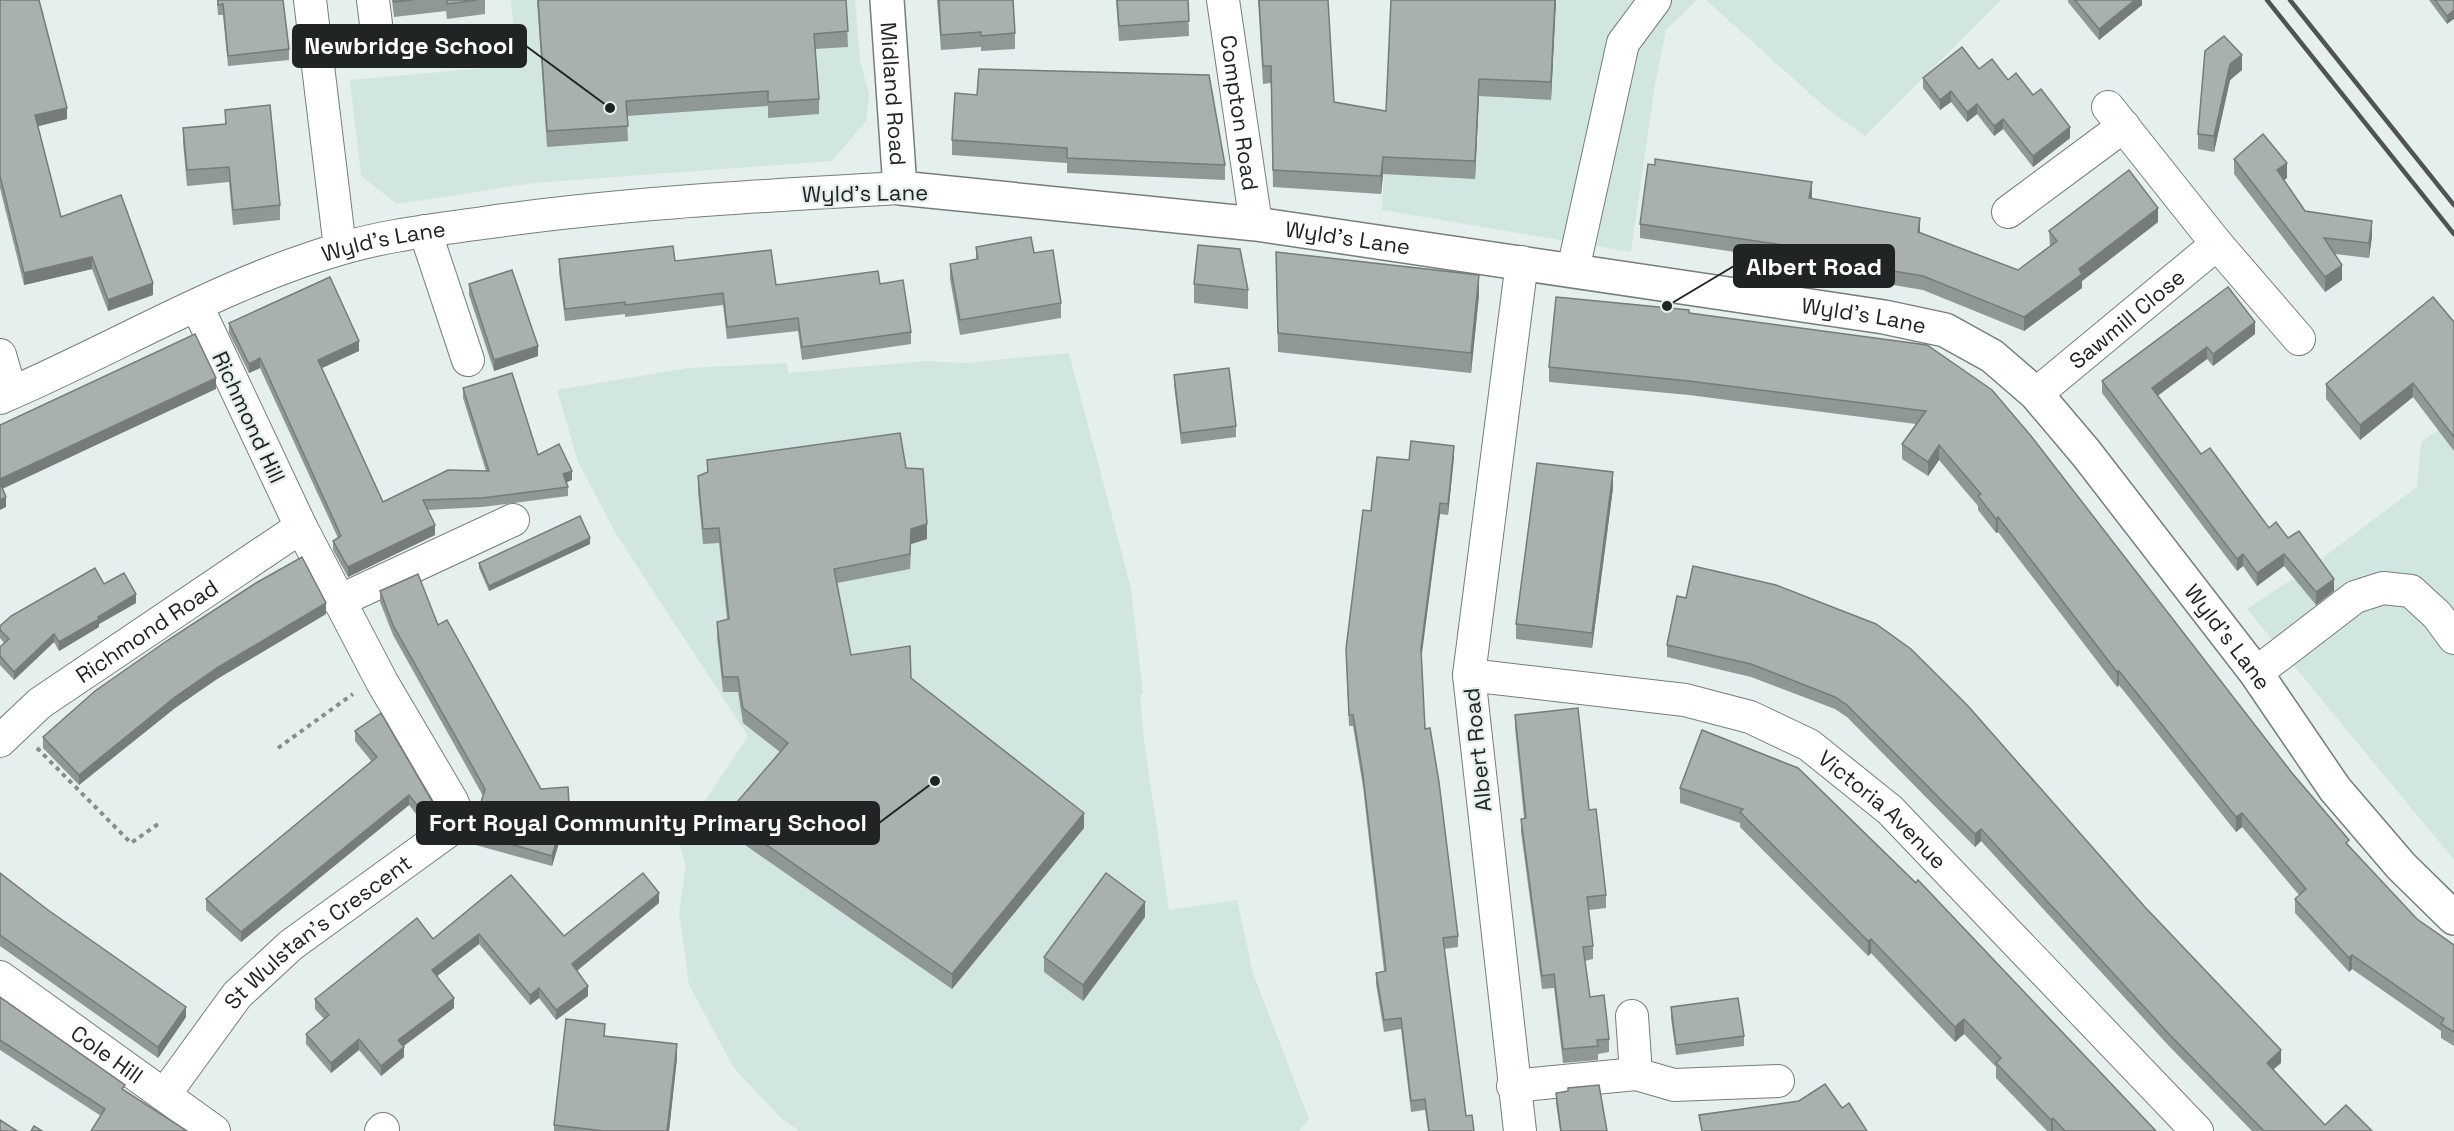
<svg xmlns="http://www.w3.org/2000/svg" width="2454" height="1131" viewBox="0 0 2454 1131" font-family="'Space Grotesk',sans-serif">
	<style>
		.built { fill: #d2e6e1 }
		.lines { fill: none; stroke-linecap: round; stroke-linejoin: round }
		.minor-casing { stroke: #757e7c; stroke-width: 34 }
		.major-casing { stroke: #757e7c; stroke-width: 36 }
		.path { stroke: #878d8c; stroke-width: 4; stroke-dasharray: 4.5 4.5; stroke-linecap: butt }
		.minor { stroke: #fff; stroke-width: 32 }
		.major { stroke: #fff; stroke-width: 33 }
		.rail { stroke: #4f5453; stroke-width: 4.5 }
		.wall { fill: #909894 }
		.shaded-wall { fill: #767c78 }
		.building { fill: #a8b1ac; stroke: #767c78; stroke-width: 1.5 }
		.labels { text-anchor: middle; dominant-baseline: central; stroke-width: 4.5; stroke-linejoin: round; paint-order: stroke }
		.street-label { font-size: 22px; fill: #212424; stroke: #e5efed }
		.leader { fill: none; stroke: #212424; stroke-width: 2 }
		.callout-dot { fill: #212424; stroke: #e5efed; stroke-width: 2 }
		.callout { fill: #212424; stroke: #212424; stroke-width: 2 }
		.callout-label { font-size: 24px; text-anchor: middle; font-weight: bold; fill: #fff }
	</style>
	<rect width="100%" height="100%" fill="#e5efed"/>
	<!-- built -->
	<g class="built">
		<path d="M511 0H855L860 60 869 94 866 121 832 161 534 183 397 204 361 176 350 80 517 65Z"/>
		<path d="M1392 0H1697L1666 30 1655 84 1631 252 1382 210Z"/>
		<path d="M1706 0H2001L1865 136 1827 109Z"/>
		<path d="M1069 353 1131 588 1143 694 1140 695 1144 741 1169 910 1237 900 1253 973 1309 1119 1299 1131H799L781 1118 734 1068 689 985 679 913 686 865 678 841 748 736 616 534 578 462 557 390 688 368 787 363 788 373 927 361 964 363Z"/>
		<path d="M2454 419V860L2247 609 2308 569 2417 487 2421 442Z"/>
	</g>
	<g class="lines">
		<!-- minor casing -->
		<g class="minor-casing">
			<g id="minor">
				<path d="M310 0 340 248"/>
				<path d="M373 0 379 48 422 44"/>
				<path id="s1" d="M1223 0 1256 224"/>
				<path d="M2108 107 2217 244"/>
				<path d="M2008 212 2124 126"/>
				<path d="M425 231 468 360"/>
				<path d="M1573 270 1623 43 1655 0"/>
				<path d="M0 355 11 393"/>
				<path id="s2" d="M2036 394 2217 244 2299 339"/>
				<path id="s3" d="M0 398C113 350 222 283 340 249 386 235 435 230 483 223 621 203 761 196 900 188"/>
				<path d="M339 601 513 520"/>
				<path d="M2256 673 2355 597 2383 588 2411 591 2437 615 2454 638"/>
				<path id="s4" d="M1469 675 1685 700 1750 717 1809 745 1890 810 2197 1131"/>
				<path id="s5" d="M0 741 40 703 301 527"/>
				<path id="s6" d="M0 977 214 1131"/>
				<path d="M1632 1016 1636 1074"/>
				<path d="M1513 1086 1636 1074 1674 1085 1778 1081"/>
				<path id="s7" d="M165 1094 237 995 291 945 454 827 457 814 452 801 382 682 301 527 197 306"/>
				<path d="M381 1131 383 1129"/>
				<path d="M1520 1131 1469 675 1522 262"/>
			</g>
		</g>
		<!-- major casing -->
		<g class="major-casing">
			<g id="major">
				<path id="s8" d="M887 0 900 188 1256 224 1884 317 1945 330 1992 356 2036 394 2086 453 2256 673 2335 789 2401 866 2454 918"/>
			</g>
		</g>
		<!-- path -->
		<g class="path">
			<path d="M37 748 131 843 161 822"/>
			<path d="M278 748 353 694"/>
		</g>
		<!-- minor -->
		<use href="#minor" class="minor"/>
		<!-- major -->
		<use href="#major" class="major"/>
		<!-- rail -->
		<g class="rail">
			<path d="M2267 0 2454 234"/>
			<path d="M2290 0 2454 205"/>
		</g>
	</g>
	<!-- wall -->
	<g class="wall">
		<path d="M0 0 67 119 38 126 61 217 153 295 108 311 92 269 24 285 0 188Z"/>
		<path d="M217 0H283L289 49V60L228 66 223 15H218Z"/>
		<path d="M392 0H485V14L447 19 446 11 394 17Z"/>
		<path d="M537 0H846L848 47 815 49 819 99V114L768 118V106L627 116 628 141 547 147Z"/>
		<path d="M937 0H1013L1015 33V49L981 51V47L941 50Z"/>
		<path d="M1116 0H1188L1189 36 1119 41Z"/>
		<path d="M1258 0H1328L1334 102 1386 111 1556 0 1551 100 1479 96 1475 179 1383 174 1381 194 1273 187 1271 83 1263 84Z"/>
		<path d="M2068 0H2142V5L2099 40 2068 2Z"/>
		<path d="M2429 0H2454L2447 24Z"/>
		<path d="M2205 51 2242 70 2230 80 2214 152 2198 149V134Z"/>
		<path d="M1979 69 2008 80 2033 95 2070 138 2033 167 2003 129 1994 136 1977 114 1967 122 1951 102 1940 110 1923 88V78Z"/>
		<path d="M955 93 1225 165V180L1067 173V163L952 155V140Z"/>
		<path d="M225 110 280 205V220L233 225 229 182 187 186 183 143V128L225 124Z"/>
		<path d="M2234 159 2287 178 2284 180 2305 211 2372 236 2369 258 2335 254 2342 280 2325 292 2234 174Z"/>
		<path d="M1812 196V199L1920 233 2018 270 2050 246 2049 231 2158 222 2082 281V288L2024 331 1923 290 1858 279V275L1810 268V263L1640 238V224Z"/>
		<path d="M976 247 1034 253 1061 303V318L960 335 950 279V264L976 260Z"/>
		<path d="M1276 252 1479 295 1471 373 1278 352Z"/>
		<path d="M559 259 675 261 776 285 880 284 911 332V344L802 360 798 331 727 339 723 305 625 317V314L565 321 559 272Z"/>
		<path d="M469 284 538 356 494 371 469 295Z"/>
		<path d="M1194 284 1248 290V309L1194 303Z"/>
		<path d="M2228 287 2255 334 2213 366 2207 359 2157 396 2201 454 2269 528 2288 538 2334 591 2316 605 2284 566 2257 586 2243 566 2237 571 2102 393V381Z"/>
		<path d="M1689 313 1927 345 2292 773 2349 846 2417 919 2454 945V1046L2441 1038V1031L2352 969 2349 972 2295 913V899L2299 895 2242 827 2236 832 2119 685 2117 687 1998 532 1996 533 1978 510V506L1939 460 1928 476 1902 459V444L1916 424 1689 395 1549 382V367Z"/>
		<path d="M2454 322V451L2413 397 2360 440 2326 399V384Z"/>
		<path d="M229 323 359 351 321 368 383 502 486 471 463 398V388L538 455 572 480 566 482 568 487V496L482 507 427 510 435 535 348 577 333 550V541L338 538 260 368 249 373 229 333Z"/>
		<path d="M1174 375 1236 426V437L1181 444 1174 385Z"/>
		<path d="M1454 457 1448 515 1440 514 1421 657 1425 729 1458 936V947L1444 949 1466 1116 1474 1131H1428L1425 1110 1411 1112 1401 1029 1384 1032 1376 984V973L1384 971 1363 787 1353 726H1349L1346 649 1371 511 1409 460Z"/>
		<path d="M707 460 906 468 927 539 911 544 910 569 837 583 851 655 911 678 1084 828 952 989 725 831V816L780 752 743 723 738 692H723L717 637V622L727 619 719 543 703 544 698 492V476L707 473Z"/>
		<path d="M1613 488 1592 648 1516 639V624Z"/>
		<path d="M590 544 489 591 479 568V563Z"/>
		<path d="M1693 566 2281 1063 2273 1069 2325 1125 2372 1131H2252L2168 1045 1981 841 1975 847 1847 717 1835 709 1751 677 1667 657V645L1686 598Z"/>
		<path d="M380 591 438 625 541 789 570 822V832L562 833 552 866 472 844V833L483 796 393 635 380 602Z"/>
		<path d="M136 603 99 624V627L59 651 54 642 14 680 0 665V647L4 643 0 638V626Z"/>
		<path d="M326 614 217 679 175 708 79 785 43 748V737Z"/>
		<path d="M1515 715 1589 810 1606 895V908L1589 910 1593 946V959L1585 961 1590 997 1609 1039V1052L1598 1054V1060L1563 1063 1554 988 1542 989 1521 832V819L1524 818 1515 728Z"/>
		<path d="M1702 730 2156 1131H2047L1996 1078V1067L1964 1034 1955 1042 1871 953 1868 956 1740 827V823L1680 803V788Z"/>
		<path d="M355 731 432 811 420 819 409 805 241 942 206 910V899L372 762 355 741Z"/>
		<path d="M0 873 186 1017 158 1058 0 946Z"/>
		<path d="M511 875 564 936 659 903 576 971 588 996 556 1020 539 998 530 1005 479 944 437 976 454 1008 404 1046V1057L381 1076 359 1050 331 1073 306 1044V1034L324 1019 315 1009V999L433 939Z"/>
		<path d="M1145 917 1083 1001 1044 972V957Z"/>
		<path d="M0 997 125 1091 101 1116 0 1050Z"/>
		<path d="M1671 1007 1744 1036V1046L1676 1055 1671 1018Z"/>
		<path d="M605 1036 677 1058 669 1131H554V1125Z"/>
		<path d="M1556 1093 1607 1131H1560L1556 1103Z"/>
	</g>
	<!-- shaded-wall -->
	<g class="shaded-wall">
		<path d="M1555 0H1556L1551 100V82Z"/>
		<path d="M2135 0H2142V5L2099 40V29Z"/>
		<path d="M2454 10V19L2447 24V16Z"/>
		<path d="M2242 55V70L2230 80 2214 152V136L2230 64Z"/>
		<path d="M1479 79V96L1475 179V161Z"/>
		<path d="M1951 91V102L1940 110V100Z"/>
		<path d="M1977 104V114L1967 122V112Z"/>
		<path d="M67 108V119L35 127V115Z"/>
		<path d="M2003 119V129L1994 136V126Z"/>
		<path d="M2070 127V138L2033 167V156Z"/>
		<path d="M1383 157V174L1381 194V176Z"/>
		<path d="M2287 163V178L2277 185V170Z"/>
		<path d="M1812 182V196L1809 212V198Z"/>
		<path d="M2158 208V222L2082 281V288L2024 331V317L2079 269Z"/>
		<path d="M1920 218V232L1918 246V232Z"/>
		<path d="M2372 221V236L2369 258V243Z"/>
		<path d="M92 257V269L24 285V273Z"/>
		<path d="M2342 265V280L2325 292V277Z"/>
		<path d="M1479 275V295L1471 373V353Z"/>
		<path d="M153 283V295L108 311V300Z"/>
		<path d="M2255 322V334L2213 366V354Z"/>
		<path d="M359 341V351L318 370V360Z"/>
		<path d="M538 346V356L494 371V360Z"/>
		<path d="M2207 347V359L2152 400V388Z"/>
		<path d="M260 358V368L249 373V364Z"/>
		<path d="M216 378V389L0 490V479Z"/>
		<path d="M2413 383V397L2360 440V425Z"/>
		<path d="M1939 445V460L1928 476V462Z"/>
		<path d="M1454 446V457L1448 515V504Z"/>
		<path d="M572 471V480L563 484V474Z"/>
		<path d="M1613 472V488L1592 648V633Z"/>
		<path d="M6 497V507L0 510V500Z"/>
		<path d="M1440 503V514L1421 661V649Z"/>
		<path d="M1998 517V532L1996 533V519Z"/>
		<path d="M927 524V539L911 544 910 569 911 529Z"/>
		<path d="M435 525V535L348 577V567Z"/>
		<path d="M590 538V544L489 591V586Z"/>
		<path d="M2243 554V566L2237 571V559Z"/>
		<path d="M2284 554V566L2257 586V573Z"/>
		<path d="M2334 579V591L2316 605V592Z"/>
		<path d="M136 594V603L99 624V627L59 651V642L98 617Z"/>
		<path d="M326 603V614L217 679 175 708 79 785V775L175 697 217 668Z"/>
		<path d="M54 634V642L14 680V672Z"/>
		<path d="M2119 671V685L2117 687V672Z"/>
		<path d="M409 795V805L241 942V932Z"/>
		<path d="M432 801V811L420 819V809Z"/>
		<path d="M1084 813V828L952 989V974Z"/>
		<path d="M2242 813V827L2236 832V817Z"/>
		<path d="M562 822V833L552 866V856Z"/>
		<path d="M1981 829V841L1975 847V834Z"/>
		<path d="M659 893V903L572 975V964Z"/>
		<path d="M1145 902V917L1083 1001V985Z"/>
		<path d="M479 934V944L432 980V970Z"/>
		<path d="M1871 939V953L1868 956V941Z"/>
		<path d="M2352 955V969L2349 972V958Z"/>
		<path d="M588 986V996L556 1020V1010Z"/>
		<path d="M539 988V998L530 1005V995Z"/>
		<path d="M454 998V1008L398 1050V1040Z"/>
		<path d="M186 1007V1017L158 1058V1047Z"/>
		<path d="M1964 1019V1034L1955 1042V1027Z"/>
		<path d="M359 1039V1050L331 1073V1063Z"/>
		<path d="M677 1044V1058L669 1131H667Z"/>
		<path d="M404 1047V1057L381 1076V1066Z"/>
		<path d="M2281 1050V1063L2267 1075V1063Z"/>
		<path d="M2053 1118V1131H2051V1120Z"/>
	</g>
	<!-- building -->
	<g class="building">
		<path d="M0 0H39L67 108 35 115 61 217 121 195 153 283 108 300 92 257 24 273 0 176Z"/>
		<path d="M218 0H283L289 49 228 56 223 4 218 5Z"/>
		<path d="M393 0H413L394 2Z"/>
		<path d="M447 0H477L447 4Z"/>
		<path d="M538 0H846L848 31 814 34 819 99 768 102V91L626 101 628 126 547 131Z"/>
		<path d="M939 0H1013L1015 33 981 36V32L941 35Z"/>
		<path d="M1117 0H1188L1189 21 1119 26Z"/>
		<path d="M1259 0H1328L1334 102 1386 111 1391 0H1555L1551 82 1479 79 1475 161 1383 157 1381 176 1273 170 1271 66H1263Z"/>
		<path d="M2075 0H2135L2099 29Z"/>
		<path d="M2435 0H2454V10L2447 16Z"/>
		<path d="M2224 36 2242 55 2230 64 2214 136 2198 134 2205 51Z"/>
		<path d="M1962 47 1979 69 1992 59 2008 80 2016 73 2033 95 2041 89 2070 127 2033 156 2003 119 1994 126 1977 104 1967 112 1951 91 1940 100 1923 78Z"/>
		<path d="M979 69 1209 75 1225 165 1067 158V148L952 140 955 93 977 95Z"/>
		<path d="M270 105 280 205 233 210 229 167 187 170 183 128 226 124 225 110Z"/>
		<path d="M2263 134 2287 163 2277 170 2305 211 2372 221 2369 243 2324 238 2342 265 2325 277 2234 159Z"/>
		<path d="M1655 159 1812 182 1809 198 1920 218 1918 232 2018 270 2057 241 2049 231 2129 170 2158 208 2079 269 2082 274 2024 317 1923 276 1858 265 1859 261 1810 254V249L1640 224 1648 164 1655 165Z"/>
		<path d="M1031 237 1034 253 1053 250 1061 303 960 320 950 264 978 259 976 247Z"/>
		<path d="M1198 245 1240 249 1248 290 1194 284Z"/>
		<path d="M673 246 675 261 771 250 776 285 878 271 880 284 903 280 911 332 802 347 798 318 727 327 723 293 625 305V302L565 309 559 259Z"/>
		<path d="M1276 252 1479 275 1471 353 1278 333Z"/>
		<path d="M512 270 538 346 494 360 469 284Z"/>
		<path d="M330 277 359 341 318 360 383 502 448 470 489 471 463 388 512 373 538 455 559 444 572 471 563 474 568 487 482 498 423 500 435 525 348 567 333 541 341 536 260 358 249 364 229 323Z"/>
		<path d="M2228 287 2255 322 2213 354 2207 347 2152 388 2201 454 2210 448 2269 528 2276 522 2288 538 2299 531 2334 579 2316 592 2284 554 2257 573 2243 554 2237 559 2102 381Z"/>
		<path d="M1556 297 1689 310V313L1927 345 1992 390 2031 436 2292 773 2349 840 2346 843 2417 919 2454 945V1032L2441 1024 2444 1019 2352 955 2349 958 2295 899 2306 889 2242 813 2236 817 2119 671 2117 672 1998 517 1996 519 1978 496 1981 494 1939 445 1928 462 1902 444 1926 411 1689 381 1549 367Z"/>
		<path d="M2433 297 2454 322V437L2413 383 2360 425 2326 384Z"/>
		<path d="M195 334 216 378 0 479V425Z"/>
		<path d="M1229 368 1236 426 1181 433 1174 375Z"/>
		<path d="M900 433 906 468 923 469 927 524 911 529 910 554 834 569 851 655 910 646 911 678 1084 813 952 974 725 816 788 743 743 708 738 677H723L717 622 729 619 719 528 703 529 698 476 708 472 707 460Z"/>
		<path d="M1411 441 1454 446 1448 504 1440 503 1421 649 1425 729 1430 728 1439 782 1458 936 1443 938 1466 1116 1472 1115 1474 1131H1429L1425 1099 1411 1101 1401 1018 1384 1020 1376 973 1386 971 1363 775 1353 715H1349L1346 649 1363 510 1371 511 1377 457 1409 460Z"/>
		<path d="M1537 463 1613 472 1592 633 1516 624Z"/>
		<path d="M0 483 6 497 0 500Z"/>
		<path d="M580 516 590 538 489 586 479 563Z"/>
		<path d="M302 557 326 603 217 668 175 697 79 775 43 737 95 691 168 640 256 583Z"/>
		<path d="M1693 566 1776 585 1876 624 1911 649 1968 706 2144 906 2281 1050 2267 1063 2325 1125 2346 1105 2372 1131H2264L2168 1033 1981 829 1975 834 1847 705 1835 697 1751 664 1667 645 1677 596 1686 598Z"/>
		<path d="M95 568 104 584 124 573 136 594 98 617 99 619 59 642 54 634 14 672 0 656V647L9 639 0 630V626L11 616Z"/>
		<path d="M418 574 438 625 447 620 541 789 568 787 570 822H562L552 856 472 833 485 789 393 625 380 591Z"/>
		<path d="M1578 708 1589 810 1596 809 1606 895 1587 897 1593 946 1583 947 1590 997 1604 995 1609 1039 1597 1040 1598 1046 1563 1049 1554 974 1542 976 1521 819 1526 818 1515 715Z"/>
		<path d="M381 713 432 801 420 809 409 795 241 932 206 899 377 757 355 731Z"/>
		<path d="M1702 730 1798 768 1916 883 1918 880 2156 1131H2065L2053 1118 2051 1120 1996 1063 2001 1058 1964 1019 1955 1027 1871 939 1868 941 1740 812 1743 809 1680 788Z"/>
		<path d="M0 873 48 910 186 1007 158 1047 0 935Z"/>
		<path d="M643 873 659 893 572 964 588 986 556 1010 539 988 530 995 479 934 432 970 454 998 398 1040 404 1047 381 1066 359 1039 331 1063 306 1034 329 1015 315 999 417 918 433 939 511 875 564 936Z"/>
		<path d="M1106 873 1145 902 1083 985 1044 957Z"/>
		<path d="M0 997 125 1085 122 1089 187 1131H91L105 1109 0 1040Z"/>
		<path d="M1738 998 1744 1036 1676 1045 1671 1007Z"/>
		<path d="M566 1019 605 1024 604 1036 677 1044 667 1131H604L554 1125Z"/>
		<path d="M1825 1084 1842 1108 1849 1103 1867 1131H1702L1699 1115 1799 1101Z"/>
		<path d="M1599 1085 1607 1131H1561L1556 1093 1568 1091V1088Z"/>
		<path d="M0 1120 17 1131H0Z"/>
		<path d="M34 1126 42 1131H31Z"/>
	</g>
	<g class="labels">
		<!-- street labels -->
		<g class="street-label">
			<text stroke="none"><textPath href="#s8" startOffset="94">Midland Road</textPath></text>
			<text stroke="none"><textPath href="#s1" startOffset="114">Compton Road</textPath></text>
			<text transform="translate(865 193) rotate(-1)">Wyld's Lane</text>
			<text stroke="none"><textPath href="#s8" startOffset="639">Wyld's Lane</textPath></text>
			<text stroke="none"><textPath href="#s3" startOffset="416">Wyld's Lane</textPath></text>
			<text stroke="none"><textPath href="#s8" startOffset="1161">Wyld's Lane</textPath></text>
			<text stroke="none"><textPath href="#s2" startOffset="118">Sawmill Close</textPath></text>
			<text transform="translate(249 417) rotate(65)">Richmond Hill</text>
			<text stroke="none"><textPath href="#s5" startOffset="184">Richmond Road</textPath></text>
			<text stroke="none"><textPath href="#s8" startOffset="1665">Wyld's Lane</textPath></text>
			<text transform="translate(1477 750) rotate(-96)">Albert Road</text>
			<text stroke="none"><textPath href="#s4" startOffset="448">Victoria Avenue</textPath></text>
			<text stroke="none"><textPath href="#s7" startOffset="225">St Wulstan's Crescent</textPath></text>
			<text stroke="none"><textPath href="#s6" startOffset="132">Cole Hill</textPath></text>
		</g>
	</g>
	<!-- callouts -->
	<path class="leader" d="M610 108L526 46M1667 306L1734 266M935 781L879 823"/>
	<g class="callout-dot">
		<circle cx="610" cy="108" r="6"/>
		<circle cx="1667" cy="306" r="6"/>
		<circle cx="935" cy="781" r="6"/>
	</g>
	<g class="callout">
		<rect x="293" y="25" width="233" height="42" rx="6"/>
		<rect x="1734" y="245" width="160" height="42" rx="6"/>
		<rect x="417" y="802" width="462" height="42" rx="6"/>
	</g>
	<g class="callout-label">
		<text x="409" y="54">Newbridge School</text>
		<text x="1814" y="275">Albert Road</text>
		<text x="648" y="831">Fort Royal Community Primary School</text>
	</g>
</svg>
